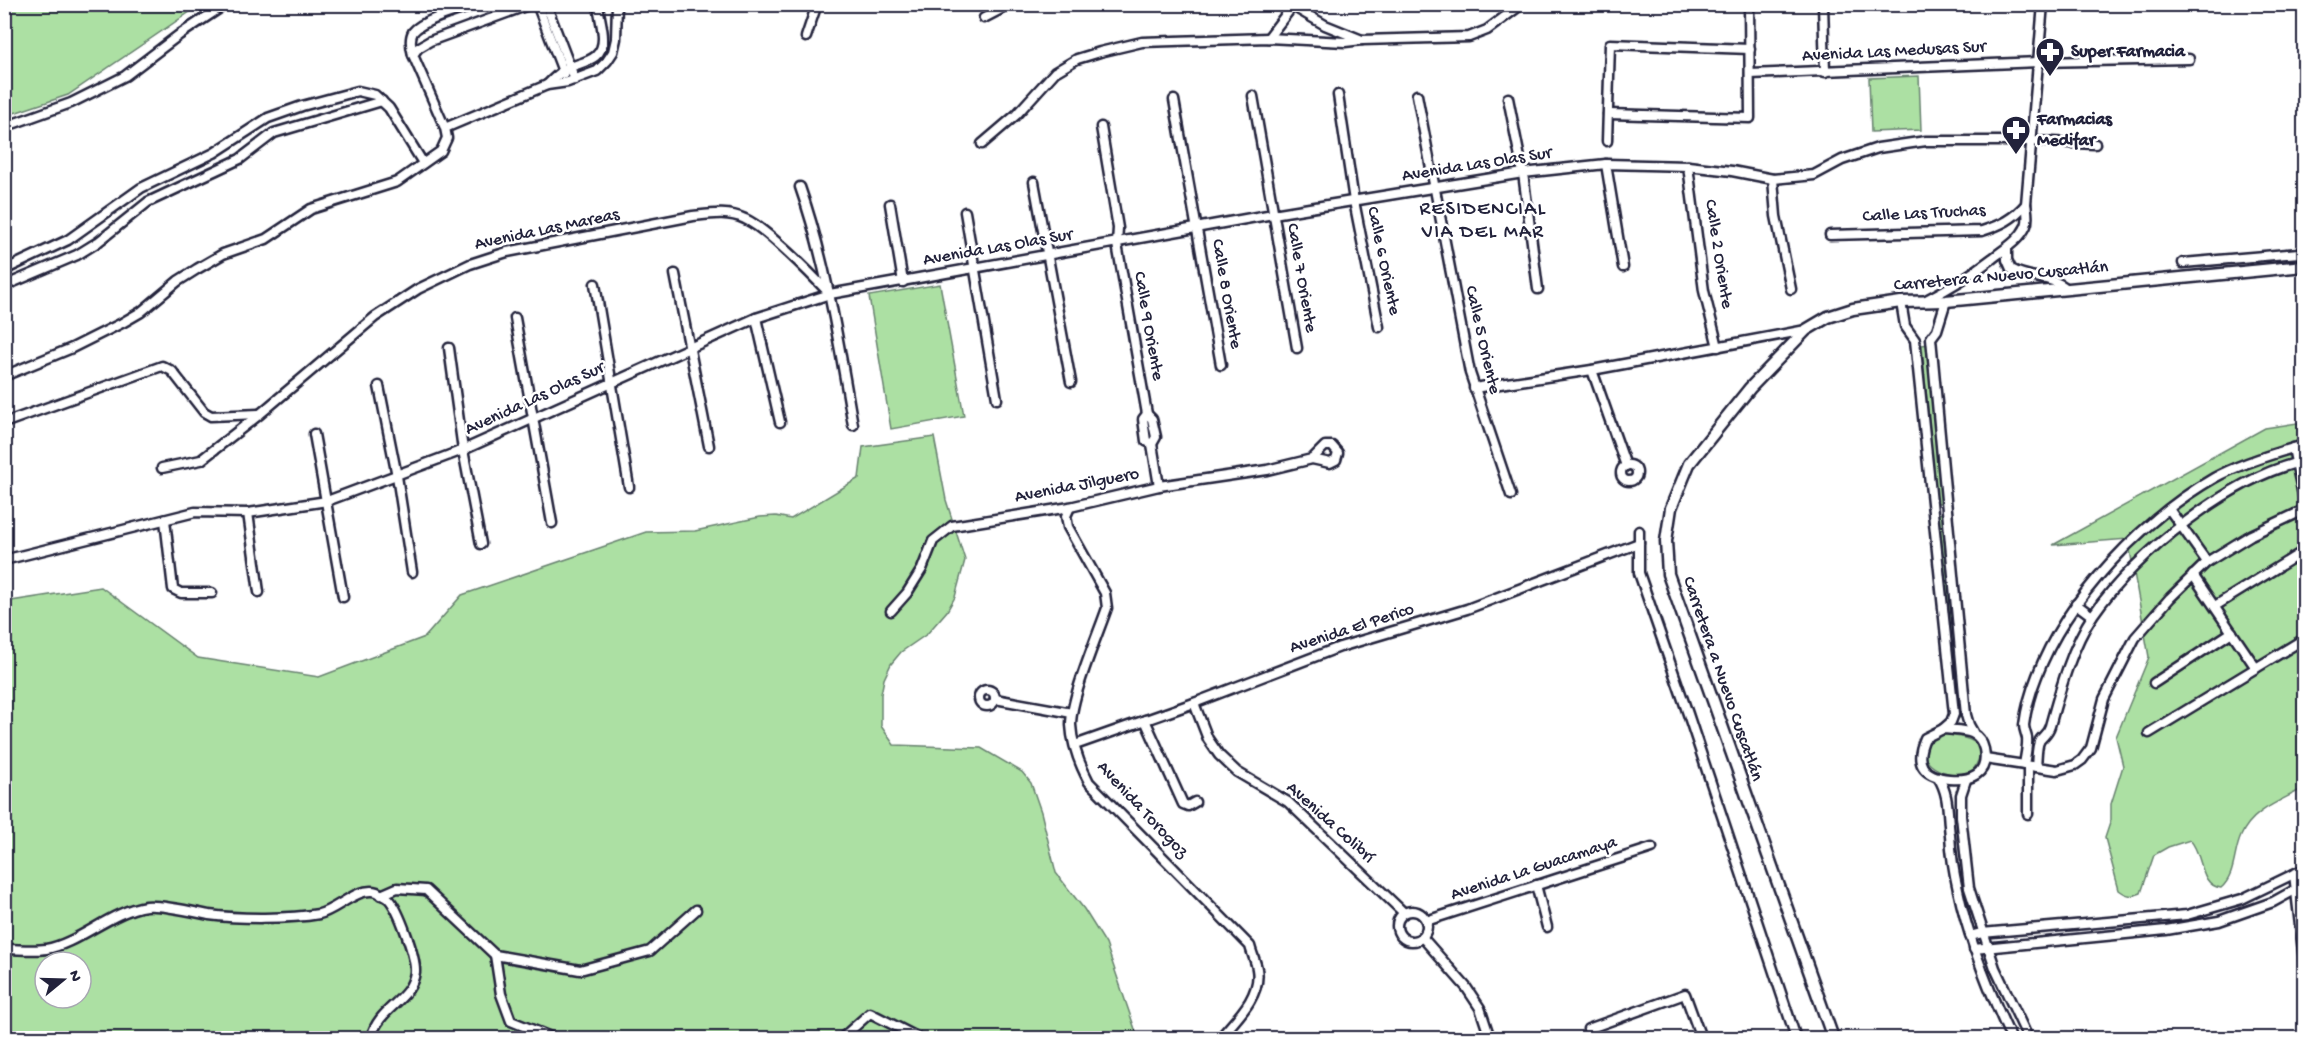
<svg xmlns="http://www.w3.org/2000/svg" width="2309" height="1043" viewBox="0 0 2309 1043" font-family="'Gochi Hand',sans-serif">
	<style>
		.green { fill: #ace0a3; stroke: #67816f; stroke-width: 1.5; fill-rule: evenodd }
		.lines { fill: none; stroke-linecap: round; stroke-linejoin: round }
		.minor-casing { stroke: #22223b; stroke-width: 13 }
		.tertiary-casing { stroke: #22223b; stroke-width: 15 }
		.minor { stroke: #fff; stroke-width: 8 }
		.tertiary { stroke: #fff; stroke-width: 10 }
		.labels { text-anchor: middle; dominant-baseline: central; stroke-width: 5; stroke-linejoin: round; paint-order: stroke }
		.street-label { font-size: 18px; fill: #22223b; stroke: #fff }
		.poi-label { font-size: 18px; font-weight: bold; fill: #22223b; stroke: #fff; text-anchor: start }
		.neighbourhood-label { font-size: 20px; letter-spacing: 1.5px; fill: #22223b; stroke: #fff }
	</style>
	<rect width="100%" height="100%" fill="#fff"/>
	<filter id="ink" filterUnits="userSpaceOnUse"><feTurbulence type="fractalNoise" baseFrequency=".0167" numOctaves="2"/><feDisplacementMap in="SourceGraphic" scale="12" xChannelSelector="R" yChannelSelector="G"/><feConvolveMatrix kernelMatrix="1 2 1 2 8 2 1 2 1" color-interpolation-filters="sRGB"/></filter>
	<g filter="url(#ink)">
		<!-- green -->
		<g class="green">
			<path d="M4 5 5 4 200 5 68 95 5 116Z"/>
			<path d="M1919 76 1921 130 1871 132 1869 78Z"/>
			<path d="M940 284 964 416 891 429 869 296Z"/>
			<path d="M1928 344 1942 503H1936L1922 345Z"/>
			<path d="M2304 422V788C2281 801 2252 810 2241 836 2233 853 2236 875 2221 888 2198 885 2204 854 2190 840L2168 847 2154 855 2141 893C2132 897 2127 896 2119 890L2105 838 2111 820V804L2123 766 2116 737 2149 657 2128 539 2053 545 2265 428Z"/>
			<path d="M934 437 946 500 965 560 955 597 947 611 927 634 901 652 891 664 884 679 881 694V726L894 745 981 748 1022 772 1031 783 1041 812 1056 873 1084 909 1106 944 1138 1038H5V602L101 587 198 658 319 677 425 637 462 595 646 532 695 531 760 517 776 516 791 519 859 478 863 447ZM45 962H81V998H45Z"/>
			<path d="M1943 513 1962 716 1959 718 1937 514Z"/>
			<path d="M1943 734C1965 737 1993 740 1973 770 1945 785 1898 753 1943 734Z"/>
		</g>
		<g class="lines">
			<!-- minor casing -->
			<g class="minor-casing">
				<g id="minor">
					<path d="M537 4 564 74"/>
					<path d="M546 4 575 80"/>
					<path d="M1289 4 1325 25 1362 40 1469 37 1487 30 1522 4"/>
					<path d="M1823 4 1825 72"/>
					<path d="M984 18 1011 4"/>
					<path d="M806 37 817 4"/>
					<path d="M1268 38 1288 12 1290 5"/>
					<path d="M413 55 418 48 430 41 531 4"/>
					<path d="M1750 74 2039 62 2189 59"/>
					<path d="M547 85C553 79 559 73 566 69 582 61 603 62 603 38 603 27 599 16 598 4"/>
					<path d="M1338 95 1354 201 1379 327"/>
					<path d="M1417 95 1470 373 1511 495"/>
					<path d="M1253 96 1297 348"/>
					<path d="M1508 98 1523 173 1538 289"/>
					<path d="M1174 100 1221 365"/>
					<path d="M1608 114 1750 118 1749 4"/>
					<path d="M4 127 71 103 125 76 179 35 226 4"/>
					<path d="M1101 127 1118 228 1117 244 1147 414 1152 419 1156 437 1152 444 1159 486"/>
					<path d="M445 128 547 85 568 82 597 71 607 61 613 52 616 39 617 4"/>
					<path d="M1607 141 1610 44 1750 49"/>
					<path d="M982 144 1016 115 1055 72 1077 59 1100 52 1142 42 1268 38 1345 42 1362 40"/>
					<path d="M1606 164 1623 267"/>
					<path d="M1688 166 1704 291 1718 347"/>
					<path d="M1773 179 1776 216 1791 289"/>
					<path d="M1034 182 1071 382"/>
					<path d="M800 187C827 264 839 345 853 425"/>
					<path d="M890 204 903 282"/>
					<path d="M965 212 997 399"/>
					<path d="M1830 235 1982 231C2001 225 2013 219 2026 204L2043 4"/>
					<path d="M2007 249V260L2011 269C2029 280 2051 275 2067 289"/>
					<path d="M2183 263 2299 253 2304 254"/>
					<path d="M4 270 68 240 141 188 214 153 268 118 302 106 358 91 375 95 389 108 423 163"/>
					<path d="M675 274 709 446"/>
					<path d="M595 284 629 487"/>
					<path d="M4 286 77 255 98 242 148 202 240 159 274 133 382 101"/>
					<path d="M1926 300C1950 288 1971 275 1993 258 2004 249 2019 241 2026 226 2029 219 2027 211 2026 204"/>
					<path d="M1946 301 1937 330 1931 338 1966 715 1969 725 1973 732"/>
					<path d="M1901 302 1905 326 1915 340 1954 714 1951 722 1943 729"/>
					<path d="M515 318 552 523"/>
					<path d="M756 318 780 422"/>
					<path d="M449 348 463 450 481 544"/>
					<path d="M1592 370 1626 466"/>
					<path d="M4 376 72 348 122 323 141 312 178 281 197 269 223 254 266 239 311 209 397 182 441 151 447 138 445 128 413 55C411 48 409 39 413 32 423 19 464 9 479 4"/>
					<path d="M379 386 397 476 412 572"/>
					<path d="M1474 388 1592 370 1806 330"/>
					<path d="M1147 414 1143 419 1146 441 1152 444"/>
					<path d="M4 423 162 366 172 371 204 412 211 416 259 414"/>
					<path d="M314 434 343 597"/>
					<path d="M2293 448 2304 500"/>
					<circle cx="1629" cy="473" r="8"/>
					<path d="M162 468 201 460 260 414 375 317 418 289 470 264 507 252 693 216C711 214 728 211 745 219 766 228 813 276 830 294"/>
					<path d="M1070 507 1066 516 1068 527 1105 593 1107 608C1097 637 1071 697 1071 725 1072 745 1080 765 1089 782L1250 946C1252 954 1256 962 1257 969 1262 996 1235 1020 1220 1038"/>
					<path d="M2169 509 2207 562"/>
					<path d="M248 513 259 592"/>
					<path d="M165 520 173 589 181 593H212"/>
					<path d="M1639 531V573L1688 714 1796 1038"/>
					<path d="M4 560 195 512 248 513 327 501 463 450 756 318 830 294 1273 214 1523 173 1606 164 1688 166 1732 171 1773 179 1814 175 1842 160 1878 148 1926 141H2031L2095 144"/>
					<path d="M2193 575 2256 668 2304 639"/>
					<path d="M2076 604 2092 616"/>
					<path d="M2215 606 2304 551"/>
					<path d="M891 611 907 593 922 569 933 541 952 526 1070 507 1159 486 1267 470 1312 459 1330 463 1336 460 1338 453 1332 446H1325L1312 459"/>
					<path d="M2154 683 2232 632"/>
					<circle cx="987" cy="698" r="8"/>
					<path d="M995 699 1072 713"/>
					<path d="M1194 703 1208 739 1219 755 1237 772 1288 802 1404 913"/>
					<path d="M1145 720 1183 804 1188 806 1195 802"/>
					<path d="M1943 729C1961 731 1979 728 1984 749 1989 775 1970 781 1949 779 1922 776 1914 763 1925 738Z"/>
					<path d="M2149 733 2256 668"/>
					<path d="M1075 745 1194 703 1340 647 1467 609 1639 543"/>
					<path d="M1985 759 2057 770 2075 765 2082 760 2091 748 2104 699 2135 638 2170 598 2207 562 2251 535 2304 510"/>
					<path d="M2024 765C2025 757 2028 746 2027 738 2026 733 2024 730 2024 725 2026 709 2031 691 2037 676 2066 599 2143 519 2214 478 2241 463 2275 453 2304 445"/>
					<path d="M2028 766V814"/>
					<path d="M2036 767C2037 760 2036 746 2040 740 2044 735 2048 733 2050 726 2060 690 2072 646 2093 615 2135 554 2231 477 2304 461"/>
					<path d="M1938 777C1950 796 1947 814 1950 835 1951 854 1954 873 1958 890 1969 942 1989 991 2011 1038"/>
					<path d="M1966 780 1961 795V816L1969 888 1995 968 2028 1038"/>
					<path d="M2294 874 2304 960"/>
					<path d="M1536 885 1547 927"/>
					<path d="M381 895 397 888 426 890 495 955 580 970 650 951 696 910"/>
					<circle cx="1412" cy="926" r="15"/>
					<path d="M1426 921 1652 848"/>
					<path d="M1970 936 1982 933 2187 915 2242 899 2304 869"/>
					<path d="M1422 937 1466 987 1480 1008 1490 1038"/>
					<path d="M4 949C18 949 33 951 46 949 78 944 111 911 146 906 160 904 194 912 209 915 238 919 291 919 319 914 337 910 358 886 377 892 380 894 387 897 389 899 399 910 416 957 415 972 411 1002 379 1006 371 1038"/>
					<path d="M1974 949 2166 930 2219 921 2273 902 2304 885"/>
					<path d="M495 955 501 994 511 1021 553 1038"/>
					<path d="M842 1038 870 1013 919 1038"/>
					<path d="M1591 1038 1588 1029 1685 994 1701 1038"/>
				</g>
			</g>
			<!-- tertiary casing -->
			<g class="tertiary-casing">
				<path id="tertiary" d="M1833 1038 1668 574 1666 541 1671 508 1689 464 1750 388 1806 330 1828 317 1853 309 1901 302 1946 301 2304 266"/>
			</g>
			<!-- minor -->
			<use href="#minor" class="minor"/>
			<!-- tertiary -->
			<use href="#tertiary" class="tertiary"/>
		</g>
	</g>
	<!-- icons -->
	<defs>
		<g id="pharmacy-pin" transform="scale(1.5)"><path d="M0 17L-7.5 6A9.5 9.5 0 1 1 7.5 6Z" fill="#22223b" stroke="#fff"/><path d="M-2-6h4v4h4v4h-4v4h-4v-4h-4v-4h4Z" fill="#fff"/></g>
	</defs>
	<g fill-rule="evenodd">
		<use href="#pharmacy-pin" x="2050" y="52"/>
		<use href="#pharmacy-pin" x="2016" y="130"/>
	</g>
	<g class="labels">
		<!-- street labels -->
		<g class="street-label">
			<text transform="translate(1894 52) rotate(-3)">Avenida Las Medusas Sur</text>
			<text transform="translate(1477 165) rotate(-9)">Avenida Las Olas Sur</text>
			<text transform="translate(1924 214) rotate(-3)">Calle Las Truchas</text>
			<text transform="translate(547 230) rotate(-12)">Avenida Las Mareas</text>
			<text transform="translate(998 248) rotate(-10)">Avenida Las Olas Sur</text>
			<text transform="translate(1718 254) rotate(81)">Calle 2 Oriente</text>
			<text transform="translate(1383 261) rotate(78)">Calle 6 Oriente</text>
			<text transform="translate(2001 277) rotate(-5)">Carretera a Nuevo Cuscatlán</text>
			<text transform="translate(1301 278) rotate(80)">Calle 7 Oriente</text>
			<text transform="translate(1226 294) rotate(80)">Calle 8 Oriente</text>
			<text transform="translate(1148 326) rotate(80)">Calle 9 Oriente</text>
			<text transform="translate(1482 340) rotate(77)">Calle 5 Oriente</text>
			<text transform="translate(535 399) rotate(-25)">Avenida Las Olas Sur</text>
			<text transform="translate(1077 486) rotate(-11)">Avenida Jilguero</text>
			<text transform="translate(1352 629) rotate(-18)">Avenida El Perico</text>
			<text transform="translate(1722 679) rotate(71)">Carretera a Nuevo Cuscatlán</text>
			<text transform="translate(1142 810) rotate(47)">Avenida Torogoz</text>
			<text transform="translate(1330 823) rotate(42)">Avenida Colibrí</text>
			<text transform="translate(1534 869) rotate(-18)">Avenida La Guacamaya</text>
		</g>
		<!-- poi labels -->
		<g class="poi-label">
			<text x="2071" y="52">Super Farmacia</text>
			<text x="2037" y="120">Farmacias<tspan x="2037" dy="21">Medifar</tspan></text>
		</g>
		<!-- neighbourhood labels -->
		<g class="neighbourhood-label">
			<text x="1483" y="210">RESIDENCIAL<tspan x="1483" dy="23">VIA DEL MAR</tspan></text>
		</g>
	</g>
	<!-- margin -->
	<rect width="2309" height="1043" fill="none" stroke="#fff" stroke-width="24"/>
	<rect x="12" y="12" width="2285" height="1019" fill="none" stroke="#22223b" stroke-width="2" filter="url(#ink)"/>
	<!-- north arrow -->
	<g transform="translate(63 980) rotate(71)"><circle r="28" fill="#ffffff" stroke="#a7a7b1" stroke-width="1.5"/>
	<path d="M0-4.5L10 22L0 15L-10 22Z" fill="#22223b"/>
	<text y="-9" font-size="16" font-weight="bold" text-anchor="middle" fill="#22223b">N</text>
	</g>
</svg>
